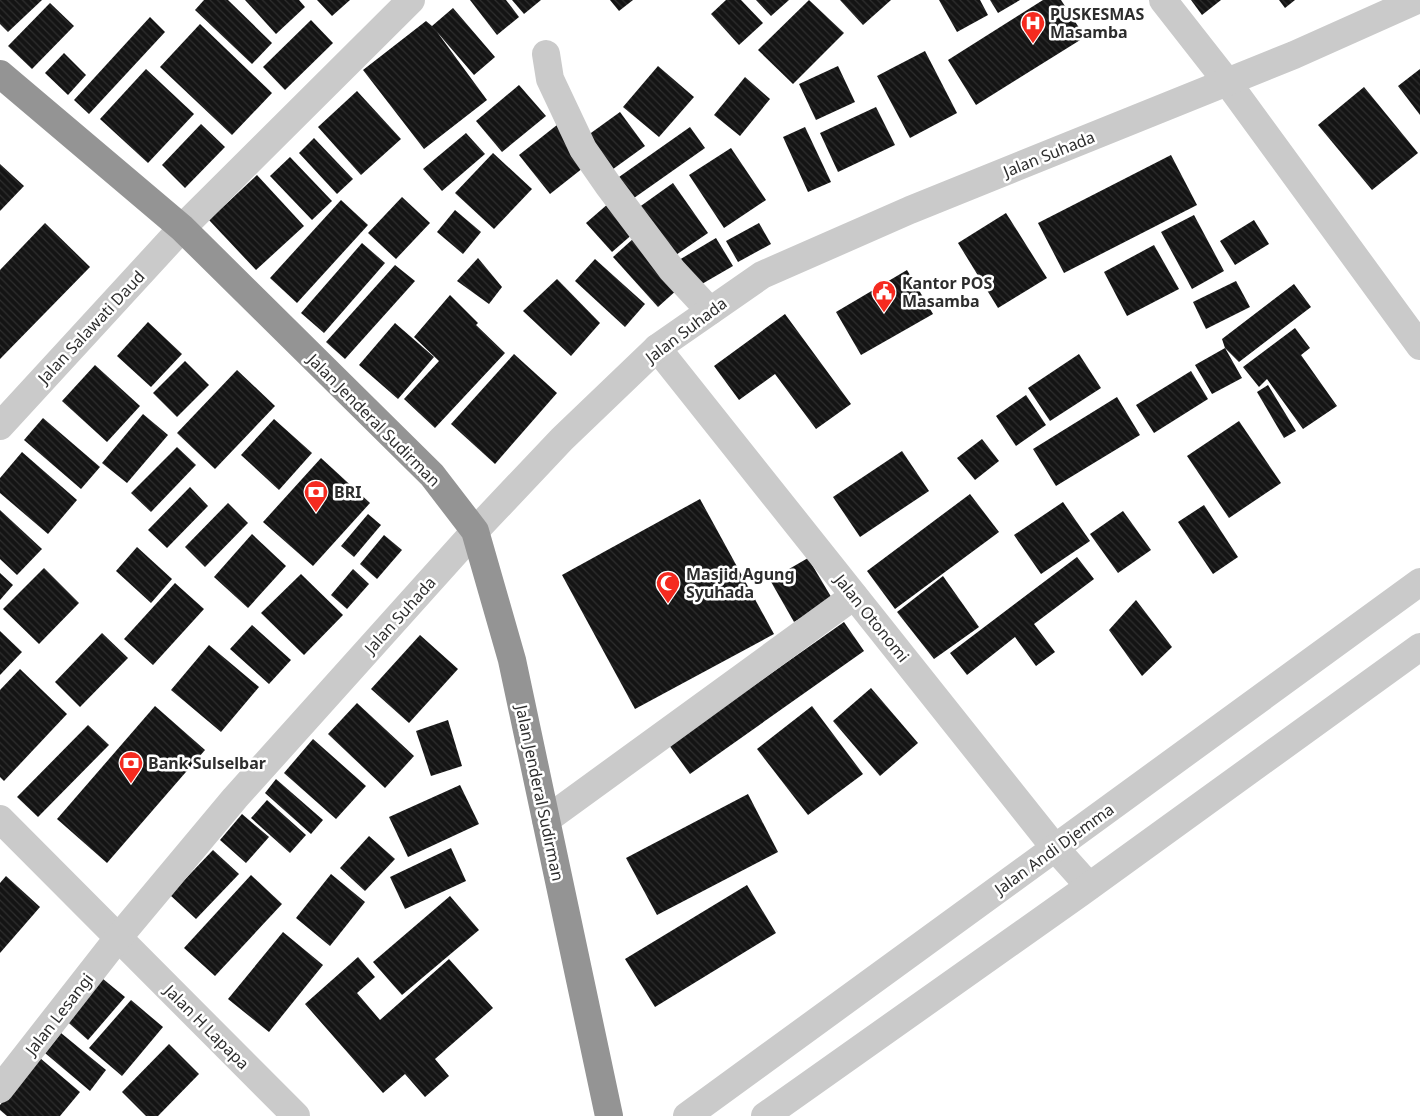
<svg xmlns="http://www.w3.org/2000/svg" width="1420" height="1116" viewBox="0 0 1420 1116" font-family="'Noto Sans',sans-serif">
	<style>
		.building { fill: url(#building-back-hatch) }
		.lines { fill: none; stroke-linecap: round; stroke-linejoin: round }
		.street { stroke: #cacaca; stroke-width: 28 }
		.highway { stroke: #949494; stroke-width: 28 }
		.labels { text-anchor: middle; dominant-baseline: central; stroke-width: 5; stroke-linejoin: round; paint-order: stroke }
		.poi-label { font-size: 16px; font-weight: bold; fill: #2d2d2d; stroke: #fff; text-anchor: start }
		.street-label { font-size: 16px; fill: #2d2d2d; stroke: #fff }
	</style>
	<defs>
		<pattern id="building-back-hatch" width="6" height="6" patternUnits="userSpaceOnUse" patternTransform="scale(1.25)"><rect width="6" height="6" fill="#141414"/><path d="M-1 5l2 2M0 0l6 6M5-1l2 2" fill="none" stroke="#2e2e2e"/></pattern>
	</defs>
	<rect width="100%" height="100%" fill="#fff"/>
	<!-- building -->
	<g class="building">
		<path d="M0 0H42L8 32 0 24Z"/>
		<path d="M204 0H228L272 43 252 64 195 10Z"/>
		<path d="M245 0H299L305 7 276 34Z"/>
		<path d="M317 0H350L332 16Z"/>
		<path d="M470 0H506L519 17 497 35Z"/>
		<path d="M512 0H541L524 14Z"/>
		<path d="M610 0H633L619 11Z"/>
		<path d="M726 0H741L763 23 739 45 711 14Z"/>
		<path d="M756 0H789L771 16Z"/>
		<path d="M809 0 844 33 793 84 758 50Z"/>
		<path d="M840 0H891L863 25Z"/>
		<path d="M939 0H980L988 15 957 32Z"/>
		<path d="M990 0H1020L998 13Z"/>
		<path d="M1043 0H1061L1085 37 976 105 948 60Z"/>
		<path d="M1191 0H1221L1202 15Z"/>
		<path d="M1279 0H1295L1285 8Z"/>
		<path d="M50 3 74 26 32 69 8 46Z"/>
		<path d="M453 8 495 57 474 75 437 32 487 100 424 149 363 70 426 21 432 26Z"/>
		<path d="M150 17 165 32 89 114 74 100Z"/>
		<path d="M311 20 333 43 285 90 263 67Z"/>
		<path d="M200 24 272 93 232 135 160 67Z"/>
		<path d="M925 51 957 113 910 138 877 76Z"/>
		<path d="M64 53 86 75 68 95 45 73Z"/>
		<path d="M658 66 694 97 659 137 623 107Z"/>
		<path d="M838 66 855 102 816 120 799 84Z"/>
		<path d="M146 69 194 114 148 163 100 119Z"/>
		<path d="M1420 69V115L1398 86Z"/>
		<path d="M745 77 770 99 740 136 714 115Z"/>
		<path d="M519 85 546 116 502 152 476 121Z"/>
		<path d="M1364 87 1418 153 1372 190 1318 125Z"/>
		<path d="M357 91 401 139 361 175 318 127Z"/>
		<path d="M876 107 895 145 838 172 820 133Z"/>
		<path d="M620 112 645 146 609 172 584 138Z"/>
		<path d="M201 124 225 147 185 188 162 165Z"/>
		<path d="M557 125 588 164 550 194 519 155Z"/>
		<path d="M690 127 705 148 634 198 619 177Z"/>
		<path d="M805 127 831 182 808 192 783 137Z"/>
		<path d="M466 133 485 154 442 191 423 169Z"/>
		<path d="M314 138 353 179 337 194 299 153Z"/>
		<path d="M731 148 766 200 724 228 689 175Z"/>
		<path d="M493 153 532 189 494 229 455 193Z"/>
		<path d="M1171 155 1197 205 1064 273 1038 223Z"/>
		<path d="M290 157 332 201 312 220 270 176Z"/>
		<path d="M0 164 24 186 0 211Z"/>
		<path d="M257 175 304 226 256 270 209 220Z"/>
		<path d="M673 183 708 233 673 257 638 208Z"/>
		<path d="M402 197 430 223 396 259 368 233Z"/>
		<path d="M341 200 368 225 297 303 270 278Z"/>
		<path d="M609 203 635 232 612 252 586 223Z"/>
		<path d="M455 210 481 232 463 254 437 232Z"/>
		<path d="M1006 213 1047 278 998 308 958 243Z"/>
		<path d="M1194 215 1224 271 1192 289 1161 232Z"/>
		<path d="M1254 220 1269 244 1235 265 1220 241Z"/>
		<path d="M45 223 90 267 0 359V270Z"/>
		<path d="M759 223 771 244 738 262 726 241Z"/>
		<path d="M634 238 679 288 658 307 613 257Z"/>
		<path d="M716 238 733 266 695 288 679 260Z"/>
		<path d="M362 243 385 263 324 333 301 313Z"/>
		<path d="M1154 245 1179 289 1127 316 1104 272Z"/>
		<path d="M478 258 502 287 489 304 457 281Z"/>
		<path d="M595 259 645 304 625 327 575 281Z"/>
		<path d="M395 265 415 281 345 359 326 342Z"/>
		<path d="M907 270 933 314 861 355 836 312Z"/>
		<path d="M557 279 600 323 571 356 523 311Z"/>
		<path d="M1236 281 1250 307 1206 329 1193 302Z"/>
		<path d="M1294 284 1311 307 1239 362 1225 348 1242 378 1212 394 1195 365 1225 348 1222 339Z"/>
		<path d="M450 295 478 323 476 325 505 353 435 428 404 399 439 361 414 337Z"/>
		<path d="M785 314 851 404 816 429 775 374 739 400 714 366Z"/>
		<path d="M148 322 182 354 151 387 117 356Z"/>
		<path d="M395 323 434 357 398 399 359 365Z"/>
		<path d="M1295 328 1310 348 1301 355 1337 406 1303 429 1267 379 1259 387 1243 367Z"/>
		<path d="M514 354 557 393 495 464 451 424Z"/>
		<path d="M1079 354 1101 388 1050 421 1028 388Z"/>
		<path d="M185 361 209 385 177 417 153 393Z"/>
		<path d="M95 365 140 406 107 442 62 401Z"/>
		<path d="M237 370 275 406 215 469 177 433Z"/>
		<path d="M1191 371 1208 399 1154 433 1136 405Z"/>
		<path d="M1268 385 1296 431 1284 438 1257 392Z"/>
		<path d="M1026 395 1046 425 1016 446 996 416Z"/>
		<path d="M1117 397 1140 435 1056 486 1033 449Z"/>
		<path d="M143 414 168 435 127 483 102 463Z"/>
		<path d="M43 418 100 467 81 489 24 440Z"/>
		<path d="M274 419 312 453 279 490 241 455Z"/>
		<path d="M1239 421 1281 483 1229 518 1187 456Z"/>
		<path d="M982 439 999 461 975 480 957 458Z"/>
		<path d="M177 447 196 465 151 512 131 493Z"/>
		<path d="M902 451 929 491 860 537 833 497Z"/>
		<path d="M22 452 77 500 48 534 0 493V478Z"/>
		<path d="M321 458 370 503 313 566 263 522Z"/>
		<path d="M190 487 208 506 167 548 148 530Z"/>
		<path d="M970 494 999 532 895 609 867 571Z"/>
		<path d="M700 499 774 634 635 709 562 575Z"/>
		<path d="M1063 502 1090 541 1041 574 1014 535Z"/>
		<path d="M228 503 248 523 205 567 185 547Z"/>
		<path d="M1204 505 1238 557 1213 574 1178 522Z"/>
		<path d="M0 510 42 549 17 575 0 559Z"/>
		<path d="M1123 511 1151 550 1118 573 1090 534Z"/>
		<path d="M368 514 381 525 354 557 341 546Z"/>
		<path d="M252 534 286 566 248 608 214 577Z"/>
		<path d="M384 535 402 550 377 579 360 564Z"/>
		<path d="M137 547 172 579 151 603 116 571Z"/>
		<path d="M1077 557 1094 579 1034 624 1055 652 1036 666 1015 637 967 675 950 653Z"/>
		<path d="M808 558 833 600 794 622 770 580Z"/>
		<path d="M44 568 79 603 39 644 3 609Z"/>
		<path d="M353 569 369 584 347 609 331 595Z"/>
		<path d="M0 573 13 585 0 600Z"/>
		<path d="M301 574 343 615 304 655 261 613Z"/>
		<path d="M943 576 979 627 934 659 897 612Z"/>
		<path d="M175 583 204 609 153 665 124 639Z"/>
		<path d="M1136 600 1172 647 1142 676 1109 630Z"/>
		<path d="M844 622 864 651 690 774 669 745Z"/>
		<path d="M252 625 291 660 269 684 230 649Z"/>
		<path d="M0 631 22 652 0 675Z"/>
		<path d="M102 633 128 658 80 707 55 682Z"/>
		<path d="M420 635 458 669 409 723 371 689Z"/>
		<path d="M209 645 259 687 221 732 171 690Z"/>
		<path d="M20 669 67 714 4 781 0 777V690Z"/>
		<path d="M871 688 918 743 880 776 833 721Z"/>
		<path d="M357 703 414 756 385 788 328 734Z"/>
		<path d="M155 706 205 750 107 863 57 819Z"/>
		<path d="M812 706 863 774 808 815 757 749Z"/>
		<path d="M448 720 462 766 431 776 416 731Z"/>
		<path d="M88 725 109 745 38 817 17 797Z"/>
		<path d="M313 739 366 786 336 819 284 773Z"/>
		<path d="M276 779 323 820 311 834 265 793Z"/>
		<path d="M460 785 479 824 408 857 389 817Z"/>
		<path d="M748 794 778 852 657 915 626 858Z"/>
		<path d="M267 800 306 835 290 853 251 818Z"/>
		<path d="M242 814 269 837 246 863 220 840Z"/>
		<path d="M369 836 395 859 365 891 340 868Z"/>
		<path d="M451 848 466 881 405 909 390 877Z"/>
		<path d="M213 850 239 874 196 919 170 895Z"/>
		<path d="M331 874 365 902 330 946 296 918Z"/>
		<path d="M251 875 282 904 215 976 184 948Z"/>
		<path d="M6 876 40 907 0 953V883Z"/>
		<path d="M747 885 776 933 655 1007 625 959Z"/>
		<path d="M450 896 479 930 402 995 373 962Z"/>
		<path d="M283 932 323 965 269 1032 228 999Z"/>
		<path d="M358 957 375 977 357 993 380 1020 449 959 493 1008 435 1059 449 1076 425 1097 405 1074 383 1093 305 1004Z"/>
		<path d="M97 974 125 997 88 1040 61 1016Z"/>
		<path d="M131 1000 163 1027 122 1076 89 1048Z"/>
		<path d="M61 1033 106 1070 90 1091 45 1053Z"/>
		<path d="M169 1044 199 1074 158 1116H146L122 1092Z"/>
		<path d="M40 1058 80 1092 60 1116H7L0 1110V1105Z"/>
	</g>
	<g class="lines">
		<!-- street -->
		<g class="street">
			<path d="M1163 0 1228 83 1420 346"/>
			<path d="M546 54 550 79 583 149 608 185 672 270 710 311"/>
			<path d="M657 348 1055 848 1089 886"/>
			<path d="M0 426 182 228 411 0"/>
			<path d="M0 819 296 1116"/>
			<path d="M546 820 854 596"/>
			<path d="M0 1089 118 938 235 798 475 531 562 439 657 348 762 275 910 210 1294 55 1417 0"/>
			<path d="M687 1116 1420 582"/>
			<path d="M765 1116 1080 893 1420 647"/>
		</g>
		<!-- highway -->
		<path class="highway" d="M0 74 182 228 432 475 475 531 512 660 609 1116"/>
	</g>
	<!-- icons -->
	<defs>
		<g id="hospital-pin" transform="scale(1.25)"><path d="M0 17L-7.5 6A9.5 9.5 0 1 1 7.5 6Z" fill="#f52a1f" stroke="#fff"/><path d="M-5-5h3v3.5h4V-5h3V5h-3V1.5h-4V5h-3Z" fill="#fff"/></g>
		<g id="civic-pin" transform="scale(1.25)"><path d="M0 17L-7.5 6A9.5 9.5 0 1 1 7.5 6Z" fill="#f52a1f" stroke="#fff"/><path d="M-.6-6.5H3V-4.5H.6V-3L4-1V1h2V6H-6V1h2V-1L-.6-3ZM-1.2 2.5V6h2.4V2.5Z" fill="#fff"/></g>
		<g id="bank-pin" transform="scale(1.25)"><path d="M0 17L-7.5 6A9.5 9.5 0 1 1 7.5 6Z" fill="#f52a1f" stroke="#fff"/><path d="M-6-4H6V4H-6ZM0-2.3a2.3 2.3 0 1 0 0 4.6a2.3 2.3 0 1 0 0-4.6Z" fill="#fff"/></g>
		<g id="mosque-pin" transform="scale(1.25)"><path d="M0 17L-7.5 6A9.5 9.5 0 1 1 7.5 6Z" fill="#f52a1f" stroke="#fff"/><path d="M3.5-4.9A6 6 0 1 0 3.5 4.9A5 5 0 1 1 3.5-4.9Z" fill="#fff"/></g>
	</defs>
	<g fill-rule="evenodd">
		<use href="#hospital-pin" x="1033" y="23"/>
		<use href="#civic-pin" x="884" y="292"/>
		<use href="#bank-pin" x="316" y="492"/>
		<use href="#mosque-pin" x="668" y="583"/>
		<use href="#bank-pin" x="131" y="763"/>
	</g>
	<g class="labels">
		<!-- poi labels -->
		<g class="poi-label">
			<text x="1050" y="14">PUSKESMAS<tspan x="1050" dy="18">Masamba</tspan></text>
			<text x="902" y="283">Kantor POS<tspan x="902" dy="18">Masamba</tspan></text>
			<text x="334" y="492">BRI</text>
			<text x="686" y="574">Masjid Agung<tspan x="686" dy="18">Syuhada</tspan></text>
			<text x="148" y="763">Bank Sulselbar</text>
		</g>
		<!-- street labels -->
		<g class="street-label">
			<text transform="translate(1049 154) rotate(-22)">Jalan Suhada</text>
			<text transform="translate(91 327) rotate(-47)">Jalan Salawati Daud</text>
			<text transform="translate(686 330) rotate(-37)">Jalan Suhada</text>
			<text transform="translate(374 420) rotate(45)">Jalan Jenderal Sudirman</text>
			<text transform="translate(400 615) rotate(-48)">Jalan Suhada</text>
			<text transform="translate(872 618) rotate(51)">Jalan Otonomi</text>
			<text transform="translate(540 793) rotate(78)">Jalan Jenderal Sudirman</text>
			<text transform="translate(1054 849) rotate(-36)">Jalan Andi Djemma</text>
			<text transform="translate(59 1014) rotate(-52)">Jalan Lesangi</text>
			<text transform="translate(207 1027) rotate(45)">Jalan H Lapapa</text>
		</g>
	</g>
</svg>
